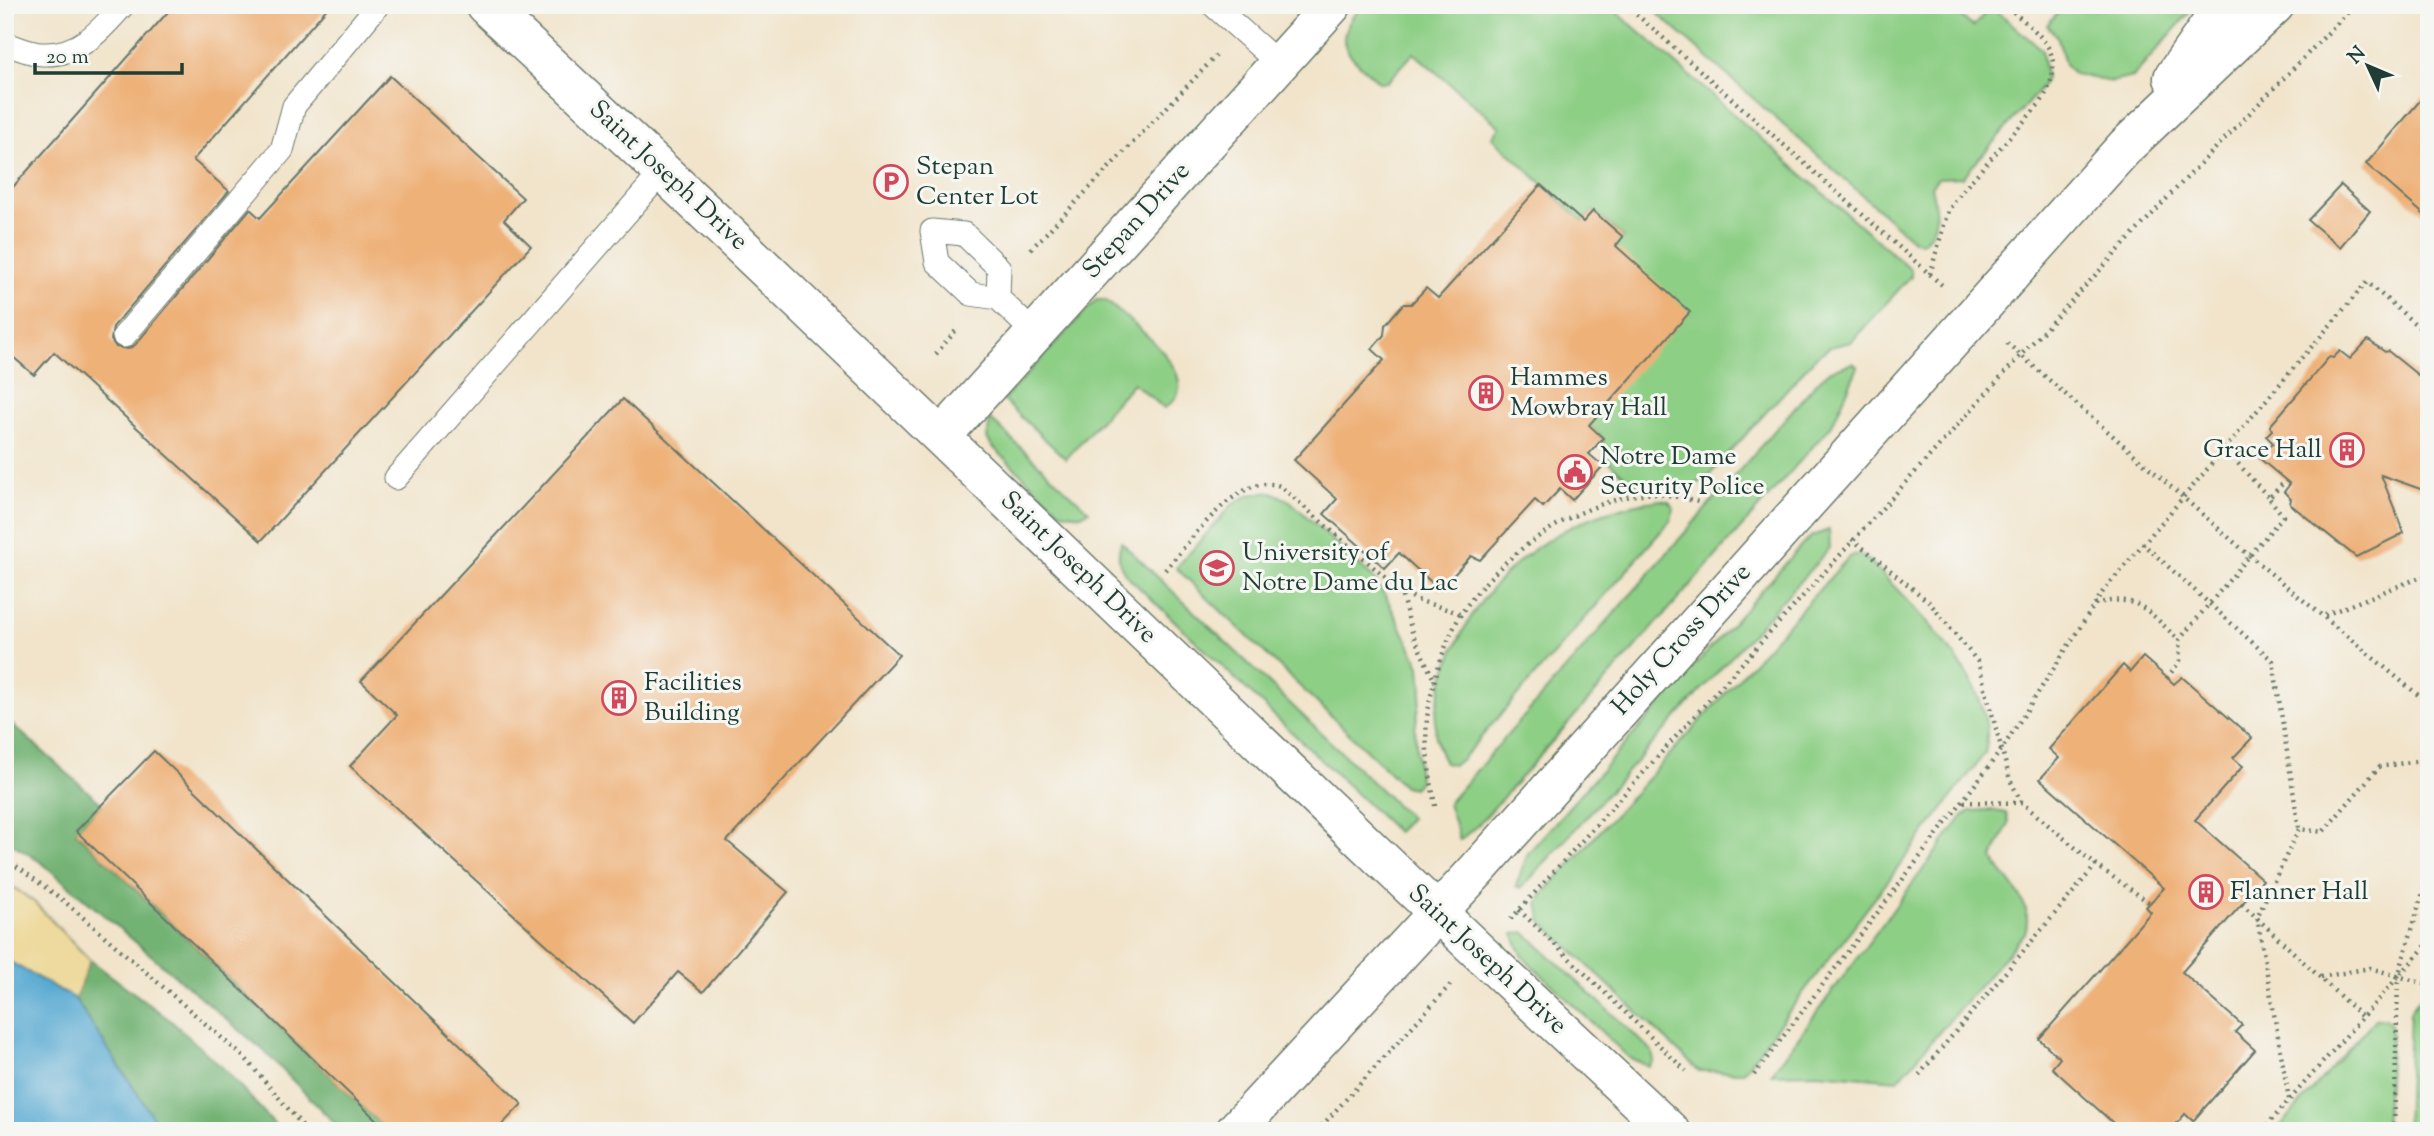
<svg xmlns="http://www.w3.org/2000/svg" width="2434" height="1136" viewBox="0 0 2434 1136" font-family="'Sorts Mill Goudy',serif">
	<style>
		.green { fill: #8ecf86; stroke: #56865d; stroke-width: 2 }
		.forest { fill: #72b273; stroke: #487854; stroke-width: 2 }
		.sand { fill: #eeda9e; stroke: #868c69; stroke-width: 2 }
		.water { fill: #57a9d2; stroke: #3b7383; stroke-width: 2 }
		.building { fill: #eeb178 }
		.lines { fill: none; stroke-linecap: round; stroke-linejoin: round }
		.service-casing { stroke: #687769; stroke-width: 25 }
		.minor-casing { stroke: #687769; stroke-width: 41 }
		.path { stroke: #687769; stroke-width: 4.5; stroke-dasharray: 2 5; stroke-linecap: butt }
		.service { stroke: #fff; stroke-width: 23 }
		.minor { stroke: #fff; stroke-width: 38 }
		.labels { text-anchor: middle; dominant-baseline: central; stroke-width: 6; stroke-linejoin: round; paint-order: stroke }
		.poi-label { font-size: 26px; fill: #1f3d34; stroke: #f6f6f2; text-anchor: start }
		.street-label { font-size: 26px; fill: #1f3d34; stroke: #f6f6f2 }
	</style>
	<rect width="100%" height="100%" fill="#f6f6f2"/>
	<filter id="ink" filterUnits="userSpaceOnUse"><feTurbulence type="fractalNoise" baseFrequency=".0143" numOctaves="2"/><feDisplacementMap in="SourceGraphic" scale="14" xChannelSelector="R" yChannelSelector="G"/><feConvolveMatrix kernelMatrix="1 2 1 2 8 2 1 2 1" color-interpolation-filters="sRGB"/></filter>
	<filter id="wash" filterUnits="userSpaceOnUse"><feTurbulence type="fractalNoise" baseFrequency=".00686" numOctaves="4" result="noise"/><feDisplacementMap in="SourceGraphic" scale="28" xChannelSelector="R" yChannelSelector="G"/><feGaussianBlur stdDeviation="1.57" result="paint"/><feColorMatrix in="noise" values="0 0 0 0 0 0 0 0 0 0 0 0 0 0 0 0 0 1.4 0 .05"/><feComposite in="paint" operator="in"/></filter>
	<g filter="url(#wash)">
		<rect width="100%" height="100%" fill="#f1e4cb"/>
		<!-- green -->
		<g class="green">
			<path d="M1362 5H1609L1911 270V276L1851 342 1830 347 1816 357 1705 480 1694 485 1636 486 1606 459 1603 438 1589 425 1616 246 1623 237 1593 211 1583 222 1492 137 1500 127 1414 53 1387 82H1379C1347 52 1328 45 1362 5Z"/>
			<path d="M1648 5H1949L1973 27 1991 6 2042 50 2046 78 2041 88 1963 177 1938 178 1931 186C1935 207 1942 226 1923 242L1914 241Z"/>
			<path d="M2064 5H2196L2133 77 2111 82 2074 74 2065 64 2058 38 2047 25Z"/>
			<path d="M1096 300H1105C1127 320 1214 379 1164 408L1133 383 1066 459 1003 400Z"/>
			<path d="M1853 363 1858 367 1832 425 1482 821 1460 840 1448 803 1817 382 1831 370Z"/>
			<path d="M990 419 1089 511 1081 515 1061 512 992 446 987 438Z"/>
			<path d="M1272 492 1290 501 1373 578 1387 599 1420 666 1422 689 1415 729 1419 782 1413 788 1404 786 1176 568 1232 505 1249 495Z"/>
			<path d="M1661 500 1669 502 1674 509 1670 521 1461 760 1453 765 1445 763C1430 738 1435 712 1442 685 1469 581 1557 513 1661 500Z"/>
			<path d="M1829 530 1830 548 1528 881 1521 888 1516 886 1528 853 1803 544 1812 536Z"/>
			<path d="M1121 542 1410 818 1397 832 1127 576C1118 564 1117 556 1121 542Z"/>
			<path d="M1854 555 1862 556 1871 562C1912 607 2002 686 1985 753L1743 1072 1699 1071 1542 922 1538 904 1542 895 1848 558Z"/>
			<path d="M1991 810 2006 813 2009 823 1992 858C2007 883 2035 901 2025 933L1898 1080 1818 1073 1771 1074 1962 817 1970 811Z"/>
			<path d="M1524 932 1652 1051 1654 1061 1649 1067 1628 1057 1523 957 1513 934Z"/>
			<path d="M2429 997V1131H2406L2410 1011 2420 998Z"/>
			<path d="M2385 1018 2390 1023 2391 1032 2385 1128 2379 1131H2276L2375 1019Z"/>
		</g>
		<!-- forest -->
		<g class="forest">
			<path d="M5 718 102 804 76 832 388 1131H342L263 1050 42 863 5 839Z"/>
			<path d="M90 960 170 1020 226 1071 281 1131H162L75 999Z"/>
		</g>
		<!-- sand -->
		<path class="sand" d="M5 881 34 902 90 960 75 999 5 959Z"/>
		<!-- water -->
		<path class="water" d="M5 959 75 999 162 1131H5Z"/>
		<g id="blocks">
			<!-- building -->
			<g class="building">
				<path d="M174 5H330L193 160 229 191 113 327 111 340 116 347 128 349 135 345 250 209 260 218 390 76 523 198 504 220 531 246 261 541 54 352 34 375 5 350V196Z"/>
				<path d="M2429 90V219L2366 164Z"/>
				<path d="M1541 185 1583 222 1593 211 1623 237 1616 246 1690 312 1589 425 1603 438 1589 454 1603 466 1572 500 1560 489 1543 507 1535 500 1480 560 1471 556 1440 590 1399 553 1385 568 1324 514 1337 499 1294 460 1384 360 1372 349 1384 335 1385 325 1403 304H1411L1426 288 1438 298Z"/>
				<path d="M2341 185 2370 211 2340 247 2308 220Z"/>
				<path d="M2368 340 2385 352 2388 351 2429 384V492L2381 475 2404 533 2356 557 2290 504 2291 499 2284 492 2290 484 2259 458 2273 443 2266 436 2272 430 2270 426 2329 357 2333 358 2340 351 2350 359Z"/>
				<path d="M623 399 899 655 727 841 788 892 703 992 678 972 633 1023 350 766 397 715 361 681Z"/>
				<path d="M2143 657 2174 684 2182 677 2252 738 2233 758 2243 766 2195 820 2263 880 2182 972 2242 1025 2235 1032 2255 1050 2193 1121 2185 1114 2170 1131H2122L2052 1068 2060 1058 2039 1039 2151 912 2146 907 2164 888 2040 779 2059 758 2049 749 2123 665 2130 672Z"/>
				<path d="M154 751 522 1104 496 1131H388L76 831Z"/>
			</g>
		</g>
	</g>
	<g filter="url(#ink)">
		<use href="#blocks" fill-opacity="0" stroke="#687769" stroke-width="2"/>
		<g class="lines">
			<!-- service casing -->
			<g class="service-casing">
				<g id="service">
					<path d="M1213 5 1279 64"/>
					<path d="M5 44C17 47 31 54 42 54 79 56 101 30 123 5"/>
					<path d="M998 298 999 268 964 234 932 231 937 262 971 294 998 298 1034 333"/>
					<path d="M124 336 282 150 294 106 378 5"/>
					<path d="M396 478 663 171"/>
				</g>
			</g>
			<!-- minor casing -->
			<g class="minor-casing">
				<g id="minor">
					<path d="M485 5C884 376 1271 760 1670 1131"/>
					<path d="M2173 78 2224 5"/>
					<path d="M942 436 1332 5"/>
					<path d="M1235 1131 1477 870 2126 146 2275 5"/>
				</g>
			</g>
			<!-- path -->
			<g class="path">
				<path d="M1626 5 1943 286"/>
				<path d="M1031 249 1216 56"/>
				<path d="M1930 274 1948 211 1962 191 2041 102C2071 53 2041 36 2005 5"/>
				<path d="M2007 343 2251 557 2429 704"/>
				<path d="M936 354 958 328"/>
				<path d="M2224 448 2269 498 2286 480"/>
				<path d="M1852 539 1929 602 1978 662 2010 780 2022 803"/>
				<path d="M2142 543 2273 661 2299 829"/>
				<path d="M1165 570C1190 542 1238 471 1280 486L1400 590 1417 600 1462 614"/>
				<path d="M1400 590 1413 635 1435 682"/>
				<path d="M2095 604C2139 592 2149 613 2179 640"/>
				<path d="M2325 615 2429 574"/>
				<path d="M2167 678 2180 661 2179 640 2283 516 2269 498"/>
				<path d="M1964 802 2022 803 2096 865 2150 903"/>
				<path d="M1435 806C1430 775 1423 742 1428 711 1433 679 1446 638 1463 611 1501 555 1569 507 1636 495 1657 491 1678 497 1698 502"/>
				<path d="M5 858 64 901 246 1059 307 1131"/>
				<path d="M2242 904 2362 1017"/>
				<path d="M1519 910 1686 1071"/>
				<path d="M1511 919 2021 355 2170 195 2355 5"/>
				<path d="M2321 977 2370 968 2429 985"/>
				<path d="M1754 1075 2002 749 2104 590 2367 282 2429 336"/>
				<path d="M1919 1075 2096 865"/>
				<path d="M2289 1099 2257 917 2299 829 2323 832 2379 767 2429 759"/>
				<path d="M1317 1131 1451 984"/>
				<path d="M2262 1131 2429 942"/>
				<path d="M2394 1131 2398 977 2429 872"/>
			</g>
			<!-- service -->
			<use href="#service" class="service"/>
			<!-- minor -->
			<use href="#minor" class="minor"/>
		</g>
	</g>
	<!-- icons -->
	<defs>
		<g id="parking-ring" transform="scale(1.75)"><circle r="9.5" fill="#f6f6f2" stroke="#d1495b" stroke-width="1.5"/><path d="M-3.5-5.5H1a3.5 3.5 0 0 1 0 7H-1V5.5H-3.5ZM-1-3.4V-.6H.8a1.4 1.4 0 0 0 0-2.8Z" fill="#d1495b"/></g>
		<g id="building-ring" transform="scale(1.75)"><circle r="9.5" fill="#f6f6f2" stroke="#d1495b" stroke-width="1.5"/><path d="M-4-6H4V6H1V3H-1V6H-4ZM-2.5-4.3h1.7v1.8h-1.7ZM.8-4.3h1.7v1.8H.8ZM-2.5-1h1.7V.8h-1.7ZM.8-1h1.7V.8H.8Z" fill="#d1495b"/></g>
		<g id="civic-ring" transform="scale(1.75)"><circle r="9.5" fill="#f6f6f2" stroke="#d1495b" stroke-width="1.5"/><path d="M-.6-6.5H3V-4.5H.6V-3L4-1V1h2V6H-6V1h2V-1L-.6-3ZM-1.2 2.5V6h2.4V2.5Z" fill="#d1495b"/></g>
		<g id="university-ring" transform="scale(1.75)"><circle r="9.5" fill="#f6f6f2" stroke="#d1495b" stroke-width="1.5"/><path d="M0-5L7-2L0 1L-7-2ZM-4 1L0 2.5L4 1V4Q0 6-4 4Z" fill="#d1495b"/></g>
	</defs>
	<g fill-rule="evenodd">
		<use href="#parking-ring" x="891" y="182"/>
		<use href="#building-ring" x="1486" y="393"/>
		<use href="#building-ring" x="2347" y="450"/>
		<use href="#civic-ring" x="1575" y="472"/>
		<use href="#university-ring" x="1217" y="568"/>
		<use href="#building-ring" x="619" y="698"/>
		<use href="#building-ring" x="2206" y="892"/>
	</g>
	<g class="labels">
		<!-- poi labels -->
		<g class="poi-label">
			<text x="916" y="167">Stepan<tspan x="916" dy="30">Center Lot</tspan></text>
			<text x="1510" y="378">Hammes<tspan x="1510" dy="30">Mowbray Hall</tspan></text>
			<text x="2322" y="450" text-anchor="end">Grace Hall</text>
			<text x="1600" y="457">Notre Dame<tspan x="1600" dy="30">Security Police</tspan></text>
			<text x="1242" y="553">University of<tspan x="1242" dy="30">Notre Dame du Lac</tspan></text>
			<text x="644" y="683">Facilities<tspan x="644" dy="30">Building</tspan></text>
			<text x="2230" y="892">Flanner Hall</text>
		</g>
		<!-- street labels -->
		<g class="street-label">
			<text transform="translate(668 176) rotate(43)">Saint Joseph Drive</text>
			<text transform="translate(1137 221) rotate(-48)">Stepan Drive</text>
			<text transform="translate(1078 568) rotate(44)">Saint Joseph Drive</text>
			<text transform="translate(1682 640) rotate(-48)">Holy Cross Drive</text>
			<text transform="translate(1487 960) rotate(43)">Saint Joseph Drive</text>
		</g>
	</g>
	<!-- margin -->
	<rect width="2434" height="1136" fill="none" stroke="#f6f6f2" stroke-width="28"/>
	<!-- north arrow -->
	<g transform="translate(2368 66) rotate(314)" stroke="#f6f6f2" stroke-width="5" paint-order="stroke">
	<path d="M0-5L12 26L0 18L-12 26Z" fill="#1f3d34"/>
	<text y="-10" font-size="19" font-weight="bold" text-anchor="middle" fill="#1f3d34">N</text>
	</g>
	<!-- scale -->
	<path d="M35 63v10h147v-10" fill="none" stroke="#1f3d34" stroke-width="3.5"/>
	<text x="46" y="63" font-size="21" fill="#1f3d34" stroke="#f6f6f2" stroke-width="5" paint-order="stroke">20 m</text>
</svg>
